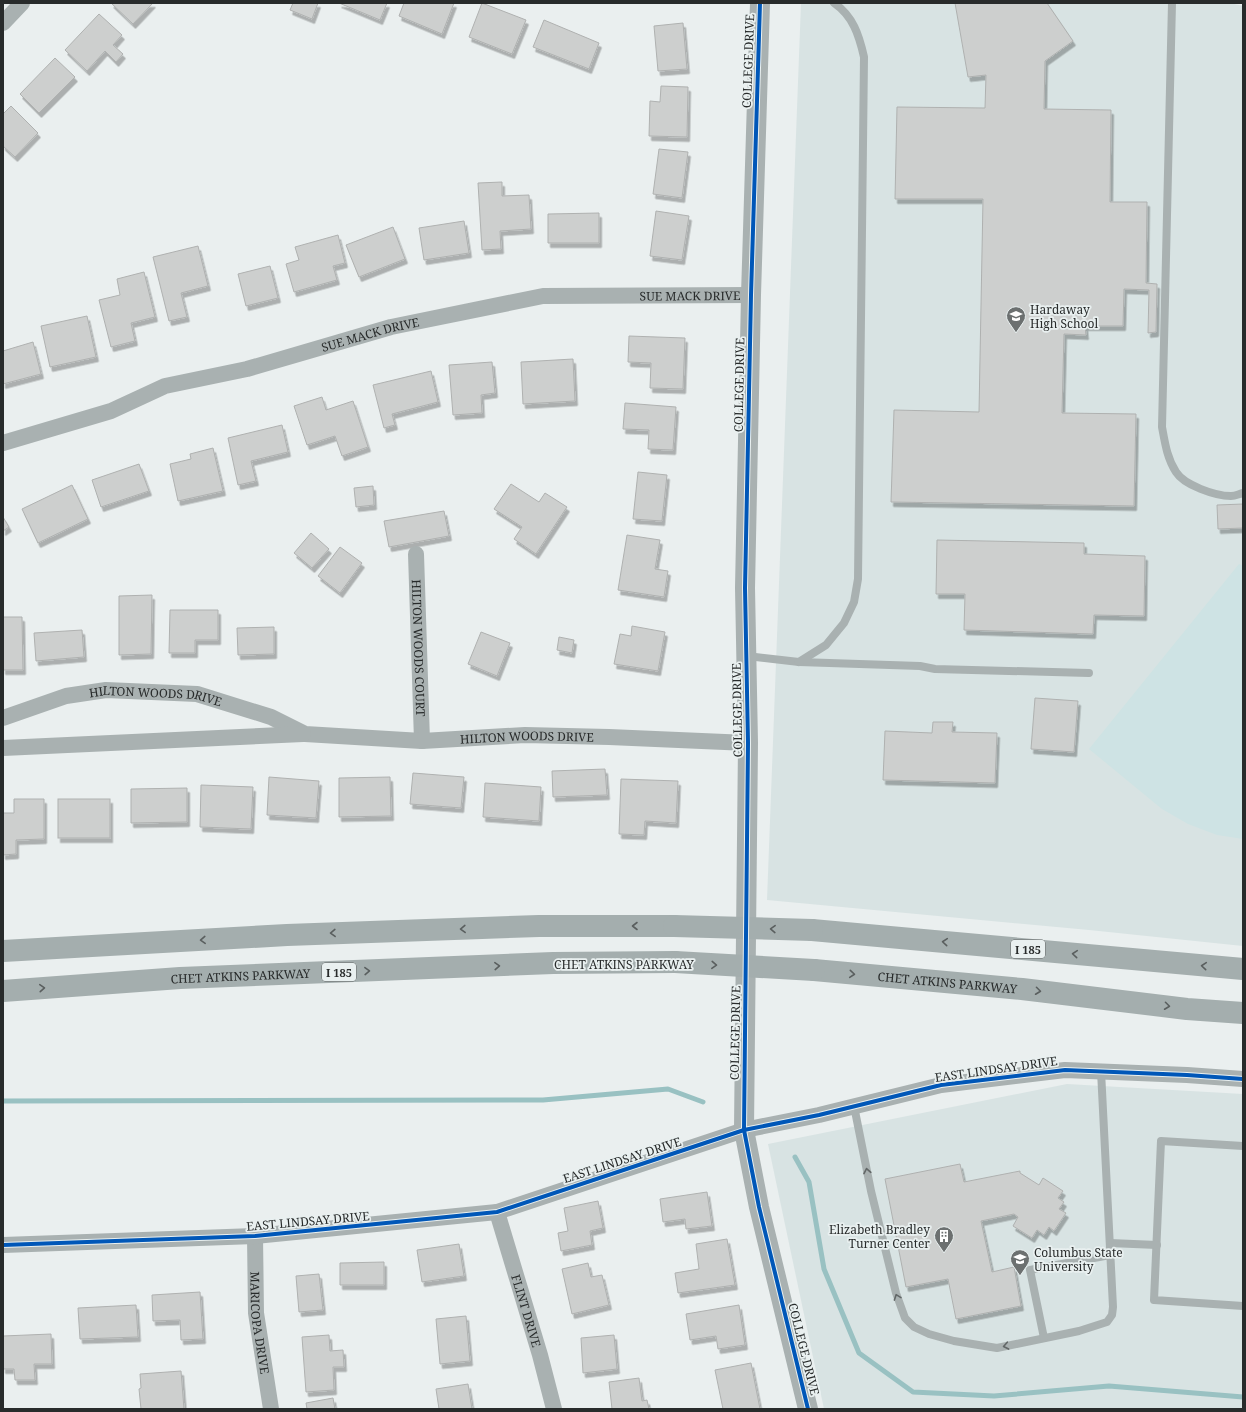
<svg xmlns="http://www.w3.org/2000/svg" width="1246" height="1412" viewBox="0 0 1246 1412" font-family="'Noto Serif',serif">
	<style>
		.built { fill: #d8e3e3 }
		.green { fill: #cee3e4 }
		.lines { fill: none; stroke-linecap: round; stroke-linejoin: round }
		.stream { stroke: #99c1c2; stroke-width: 5 }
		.building { fill: #cdcfce; stroke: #afb1b0; filter: url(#shadow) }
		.service { stroke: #a9b1b1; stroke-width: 8 }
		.minor { stroke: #a9b1b1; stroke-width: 16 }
		.tertiary { stroke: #a9b1b1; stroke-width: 20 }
		.motorway { stroke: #a4aeae; stroke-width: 22 }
		.motorway-bridge { stroke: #a4aeae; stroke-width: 22 }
		.cycleway-casing { stroke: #e9f0f0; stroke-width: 6 }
		.cycleway { stroke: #0057b8; stroke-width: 4 }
		.oneway { stroke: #5a5f5f }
		.oneway2 { stroke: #626767 }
		.labels { text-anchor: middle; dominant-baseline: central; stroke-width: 3.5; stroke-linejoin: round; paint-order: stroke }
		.shield { fill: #e9f0f0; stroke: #626666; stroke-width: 1 }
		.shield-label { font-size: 11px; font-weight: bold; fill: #282b2b }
		.street-label { font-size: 12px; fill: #282b2b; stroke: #e9f0f0 }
		.poi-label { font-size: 12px; fill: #282b2b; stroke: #e9f0f0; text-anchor: start }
	</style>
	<defs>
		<filter id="shadow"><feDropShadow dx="2.5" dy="4.5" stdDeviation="0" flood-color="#0004"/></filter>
	</defs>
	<rect width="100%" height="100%" fill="#eaefef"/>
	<!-- built -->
	<g class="built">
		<path d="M801 3H1230L1243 6V946L1089 930 767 900Z"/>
		<path d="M1067 1084 1243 1094V1409H824L768 1144Z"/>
	</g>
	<!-- green -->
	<path class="green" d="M1239 564 1243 566V839L1217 835 1188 824 1162 809 1089 749Z"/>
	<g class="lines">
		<!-- stream -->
		<g class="stream">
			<path d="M3 1101 543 1100 668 1089 703 1102"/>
			<path d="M795 1157 809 1182 824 1269 859 1353 913 1392 994 1396 1109 1386 1243 1397"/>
		</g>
	</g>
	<!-- building -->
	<g class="building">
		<path d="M111 3H153L133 24Z"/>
		<path d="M293 3H318L312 19 290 10Z"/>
		<path d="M339 3H387L380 20Z"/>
		<path d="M404 3H454L442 34 399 16Z"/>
		<path d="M482 3 526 20 512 54 469 37Z"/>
		<path d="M955 3H1047L1073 41 1045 61 1044 109 1111 110 1110 202H1147L1146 283 1157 284 1156 332 1148 333 1149 290 1124 289 1123 326H1085L1086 335 1064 334 1062 413 1136 414 1134 506 891 502 894 410 979 412 983 199H895L897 107 985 108 986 75 968 77Z"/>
		<path d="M99 14 122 35 113 45 123 54 116 62 105 51 87 71 65 50Z"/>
		<path d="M544 20 599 43 589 69 533 47Z"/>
		<path d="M683 23 687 69 658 71 654 26Z"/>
		<path d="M55 58 75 77 39 113 20 94Z"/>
		<path d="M661 86 688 87 687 137 649 136 650 101 660 102Z"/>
		<path d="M11 106 38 133 15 157 3 146V114Z"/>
		<path d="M659 149 688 152 682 198 653 194Z"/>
		<path d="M502 182V196L529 195 531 229 500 231 501 249 482 250 478 183Z"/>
		<path d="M656 211 689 216 682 260 650 256Z"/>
		<path d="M599 213V243H548V214Z"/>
		<path d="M464 221 469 253 424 260 419 228Z"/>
		<path d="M393 227 405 259 359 277 346 245Z"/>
		<path d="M338 235 345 263 333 266 337 280 294 292 286 264 299 260 295 247Z"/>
		<path d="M198 246 208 286 181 293 187 317 169 321 153 257Z"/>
		<path d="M270 266 278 298 246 306 238 274Z"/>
		<path d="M144 272 155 317 131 323 135 341 111 347 99 300 120 295 117 279Z"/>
		<path d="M87 316 96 357 50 367 41 326Z"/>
		<path d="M629 336 685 338 683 389 650 388 651 363 628 362Z"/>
		<path d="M33 342 41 374 3 384V351Z"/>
		<path d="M573 359 575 401 523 404 521 362Z"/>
		<path d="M492 362 495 393 481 395 482 413 453 415 449 365Z"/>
		<path d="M431 371 438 402 392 414 395 425 384 428 373 385Z"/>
		<path d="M322 397 326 410 353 401 368 447 342 456 335 436 307 445 294 406Z"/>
		<path d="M625 403 676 407 673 450 648 449 649 430 623 429Z"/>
		<path d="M282 425 288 452 251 461 256 481 238 485 228 438Z"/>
		<path d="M213 448 223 491 178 501 170 464 191 459 190 454Z"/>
		<path d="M139 464 149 491 101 507 92 480Z"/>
		<path d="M638 472 667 475 662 521 633 519Z"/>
		<path d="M511 484 539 502 545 493 567 507 536 554 514 539 522 527 494 509Z"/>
		<path d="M72 485 88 519 38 543 22 509Z"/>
		<path d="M373 486 374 505 356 507 354 488Z"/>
		<path d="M1243 504V528L1218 529 1217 505Z"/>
		<path d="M444 511 449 536 389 547 384 521Z"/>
		<path d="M3 517 9 527 3 531Z"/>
		<path d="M311 533 329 549 312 568 294 553Z"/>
		<path d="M627 535 660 540 655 569 668 571 664 597 618 590Z"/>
		<path d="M937 540 1084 543V554L1145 556 1144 616 1094 615 1093 634 964 630 965 594H936Z"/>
		<path d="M340 547 362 563 340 593 318 576Z"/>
		<path d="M152 595 151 654 119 655V596Z"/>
		<path d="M170 610H218V640H195V653H169Z"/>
		<path d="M3 617H22L23 670H3Z"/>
		<path d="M632 626 665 632 658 671 614 664 620 634 631 636Z"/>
		<path d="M274 627V654L238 655 237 628Z"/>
		<path d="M82 630 84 657 36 661 34 633Z"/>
		<path d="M481 632 510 643 497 676 468 664Z"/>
		<path d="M559 637 574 640 572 653 557 650Z"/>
		<path d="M1035 698 1078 701 1074 752 1031 749Z"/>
		<path d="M933 722H953L952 732 997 733 995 783 883 780 885 731 932 733Z"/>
		<path d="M605 769 607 795 553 797 552 771Z"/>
		<path d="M413 773 464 777 461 808 410 804Z"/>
		<path d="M269 777 319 781 316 818 267 815Z"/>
		<path d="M390 777 391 816 339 817V778Z"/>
		<path d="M621 779 678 781 676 823 645 821 644 835 619 834Z"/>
		<path d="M485 783 541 787 539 821 483 817Z"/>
		<path d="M201 785 253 787 251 829 200 827Z"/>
		<path d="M187 788V822L131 823V789Z"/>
		<path d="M14 799H44V839L16 840V854L3 855V813H14Z"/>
		<rect x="58" y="799" width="52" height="39"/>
		<path d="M960 1164 964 1182 1020 1171V1173L1039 1185 1043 1178 1063 1191 1058 1198 1064 1202 1059 1209 1066 1213 1054 1231 1049 1227 1044 1235 1037 1230 1032 1238 1013 1226 1018 1217 1014 1214 981 1221 992 1272 1014 1267 1021 1306 956 1319 948 1279 906 1287 885 1179Z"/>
		<path d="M707 1192 712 1226 686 1229 685 1219 663 1222 660 1199Z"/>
		<path d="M598 1201 603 1228 590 1231 592 1245 561 1251 558 1233 568 1231 564 1208Z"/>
		<path d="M727 1239 735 1285 678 1293 675 1273 699 1269 696 1244Z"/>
		<path d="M459 1244 464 1276 422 1282 417 1250Z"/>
		<path d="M384 1262V1285H340V1263Z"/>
		<path d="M588 1263 591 1277 602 1275 609 1305 572 1314 562 1269Z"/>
		<path d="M319 1274 323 1310 299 1312 296 1276Z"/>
		<path d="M200 1292 203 1339 181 1340 180 1320 153 1321 152 1295Z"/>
		<path d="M136 1305 138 1337 80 1339 78 1308Z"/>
		<path d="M739 1305 745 1345 718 1349 716 1336 690 1340 686 1314Z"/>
		<path d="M466 1316 470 1361 440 1364 436 1319Z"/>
		<path d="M51 1334 52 1364H34L35 1380H15L14 1369H3V1336Z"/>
		<path d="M329 1335 330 1351 343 1350 344 1367H333L334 1390 306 1392 302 1337Z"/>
		<path d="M614 1335 617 1369 583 1373 581 1338Z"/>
		<path d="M751 1363 760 1409H723L715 1370Z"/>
		<path d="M181 1371 184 1409H141L139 1389 141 1388 140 1374Z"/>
		<path d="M639 1378 642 1401 647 1400 649 1409H612L609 1382Z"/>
		<path d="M468 1384 472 1409H439L436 1389Z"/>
		<path d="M333 1398 335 1409H307L306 1403Z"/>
	</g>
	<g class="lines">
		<!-- service -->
		<g class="service">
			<path d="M1172 3 1162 427C1165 443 1167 458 1176 472 1184 485 1215 496 1231 496 1235 496 1239 494 1243 493"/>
			<path d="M747 656 799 662 920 666 935 669 1089 673"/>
			<path d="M799 662 826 645 844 623 854 602 858 579 864 57C859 35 853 16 834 3"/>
			<path d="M854 1106 871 1191 896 1293 905 1318 914 1327 929 1334 954 1341 997 1348 1079 1331 1107 1322 1112 1315 1113 1307 1101 1071"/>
			<path d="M1243 1146 1161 1141 1154 1300 1243 1306"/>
			<path d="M1110 1243 1157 1245"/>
			<path d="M1044 1338 1030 1270 1110 1255"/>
		</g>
		<!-- minor -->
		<g class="minor">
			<path d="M3 23 22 3"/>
			<path id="s1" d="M3 443 111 411 165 386 247 369 391 327 543 296 751 295"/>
			<path id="s2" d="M416 554 422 741"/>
			<path id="s3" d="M3 718 66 696 106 690 197 694 271 717 305 734 422 741 525 735 609 737 748 743"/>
			<path d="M3 748 303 734"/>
			<path id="s4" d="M497 1212 540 1355 554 1409"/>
			<path id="s5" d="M255 1236 256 1313 271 1409"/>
			<path d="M3 1245 255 1236 497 1212 744 1130 819 1115 941 1085 1065 1070 1187 1075 1243 1079"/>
		</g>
		<!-- tertiary -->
		<path class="tertiary" d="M760 3 751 295 745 588 748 743 744 1130 759 1207 808 1409"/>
		<!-- motorway -->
		<g class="motorway">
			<path d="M812 930 1243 969"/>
			<path d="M3 951 287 935 539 926H674"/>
			<path id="s6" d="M814 970 1022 989 1187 1009 1243 1013"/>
			<path id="s7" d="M3 991 180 978 553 963 675 962"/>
		</g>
		<!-- motorway-bridge -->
		<g class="motorway-bridge">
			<path d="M674 926 812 930"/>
			<path d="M675 962 814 970"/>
		</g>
		<!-- cycleway casing -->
		<g class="cycleway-casing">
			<g id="cycleway">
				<path d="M760 3 751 295 745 588 748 743 744 1130 759 1207 808 1409"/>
				<path d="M3 1245 255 1236 497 1212 744 1130 819 1115 941 1085 1065 1070 1187 1075 1243 1079"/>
			</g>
		</g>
		<!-- cycleway -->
		<use href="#cycleway" class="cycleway"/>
	</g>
	<!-- one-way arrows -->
	<defs><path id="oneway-chevron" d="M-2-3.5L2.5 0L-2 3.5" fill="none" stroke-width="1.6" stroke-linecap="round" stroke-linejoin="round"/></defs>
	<g class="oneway">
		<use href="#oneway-chevron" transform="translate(635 926) rotate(180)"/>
		<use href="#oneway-chevron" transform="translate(463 929) rotate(178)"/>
		<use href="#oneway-chevron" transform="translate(773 929) rotate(-178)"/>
		<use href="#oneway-chevron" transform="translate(333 933) rotate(178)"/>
		<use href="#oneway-chevron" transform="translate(203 940) rotate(177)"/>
		<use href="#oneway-chevron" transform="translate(945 942) rotate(-175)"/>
		<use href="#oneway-chevron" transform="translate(1075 954) rotate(-175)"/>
		<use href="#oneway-chevron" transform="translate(714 965) rotate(3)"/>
		<use href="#oneway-chevron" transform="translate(497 966) rotate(-3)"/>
		<use href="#oneway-chevron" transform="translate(1204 966) rotate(-175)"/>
		<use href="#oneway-chevron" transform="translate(367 971) rotate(-2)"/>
		<use href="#oneway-chevron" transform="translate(852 974) rotate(5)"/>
		<use href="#oneway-chevron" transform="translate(42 988) rotate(-4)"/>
		<use href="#oneway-chevron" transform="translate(1038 991) rotate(7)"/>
		<use href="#oneway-chevron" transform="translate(1167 1006) rotate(7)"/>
	</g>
	<g class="oneway2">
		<use href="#oneway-chevron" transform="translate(867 1171) rotate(-101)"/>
		<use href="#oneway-chevron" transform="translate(897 1297) rotate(-110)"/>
		<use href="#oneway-chevron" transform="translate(1006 1346) rotate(169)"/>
	</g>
	<!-- icons -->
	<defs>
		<g id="school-pin" transform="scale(1)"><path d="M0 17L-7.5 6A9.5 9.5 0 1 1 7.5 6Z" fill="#6c7070" stroke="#e9f0f0"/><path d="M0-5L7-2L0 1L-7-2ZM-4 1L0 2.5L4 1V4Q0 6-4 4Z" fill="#fff"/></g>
		<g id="building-pin" transform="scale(1)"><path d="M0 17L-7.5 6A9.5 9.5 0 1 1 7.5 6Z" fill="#6c7070" stroke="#e9f0f0"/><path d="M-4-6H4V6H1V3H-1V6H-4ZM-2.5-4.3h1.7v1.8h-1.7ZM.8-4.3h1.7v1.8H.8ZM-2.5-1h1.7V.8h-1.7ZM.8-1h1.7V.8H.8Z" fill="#fff"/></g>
		<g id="university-pin" transform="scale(1)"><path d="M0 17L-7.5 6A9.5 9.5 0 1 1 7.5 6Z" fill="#6c7070" stroke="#e9f0f0"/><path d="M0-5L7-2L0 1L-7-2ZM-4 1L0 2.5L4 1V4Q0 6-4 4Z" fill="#fff"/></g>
	</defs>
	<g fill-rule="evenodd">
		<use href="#school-pin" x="1016" y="316"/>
		<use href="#building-pin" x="944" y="1236"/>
		<use href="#university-pin" x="1020" y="1259"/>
	</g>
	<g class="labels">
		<!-- shield labels -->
		<g class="shield">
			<rect x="1011" y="940" width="34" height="18" rx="3"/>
			<rect x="322" y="963" width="34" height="18" rx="3"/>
		</g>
		<g class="shield-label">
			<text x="1028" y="949">I 185</text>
			<text x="339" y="972">I 185</text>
		</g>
		<!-- street labels -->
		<g class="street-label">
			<text transform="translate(748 61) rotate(-88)">COLLEGE DRIVE</text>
			<text stroke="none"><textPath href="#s1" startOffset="708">SUE MACK DRIVE</textPath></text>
			<text stroke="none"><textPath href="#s1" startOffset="384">SUE MACK DRIVE</textPath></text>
			<text transform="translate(739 385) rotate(-89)">COLLEGE DRIVE</text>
			<text stroke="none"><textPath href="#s2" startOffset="94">HILTON WOODS COURT</textPath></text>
			<text stroke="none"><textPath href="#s3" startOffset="157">HILTON WOODS DRIVE</textPath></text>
			<text transform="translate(737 710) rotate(-91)">COLLEGE DRIVE</text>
			<text stroke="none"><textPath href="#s3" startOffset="536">HILTON WOODS DRIVE</textPath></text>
			<text x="624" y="964">CHET ATKINS PARKWAY</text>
			<text stroke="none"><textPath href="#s7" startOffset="238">CHET ATKINS PARKWAY</textPath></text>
			<text stroke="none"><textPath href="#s6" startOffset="134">CHET ATKINS PARKWAY</textPath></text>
			<text transform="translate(735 1033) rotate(-89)">COLLEGE DRIVE</text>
			<text transform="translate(996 1069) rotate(-8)">EAST LINDSAY DRIVE</text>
			<text transform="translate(622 1160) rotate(-18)">EAST LINDSAY DRIVE</text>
			<text transform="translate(308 1221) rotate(-5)">EAST LINDSAY DRIVE</text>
			<text stroke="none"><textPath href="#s4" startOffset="103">FLINT DRIVE</textPath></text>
			<text stroke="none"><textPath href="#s5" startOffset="87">MARICOPA DRIVE</textPath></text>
			<text transform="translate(804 1349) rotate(76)">COLLEGE DRIVE</text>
		</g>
		<!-- poi labels -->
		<g class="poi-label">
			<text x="1030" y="309">Hardaway<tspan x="1030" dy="14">High School</tspan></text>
			<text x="930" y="1229" text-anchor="end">Elizabeth Bradley<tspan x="930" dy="14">Turner Center</tspan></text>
			<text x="1034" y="1252">Columbus State<tspan x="1034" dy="14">University</tspan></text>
		</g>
	</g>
	<!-- border -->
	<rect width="1246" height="1412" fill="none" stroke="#282b2b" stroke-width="8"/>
</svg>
